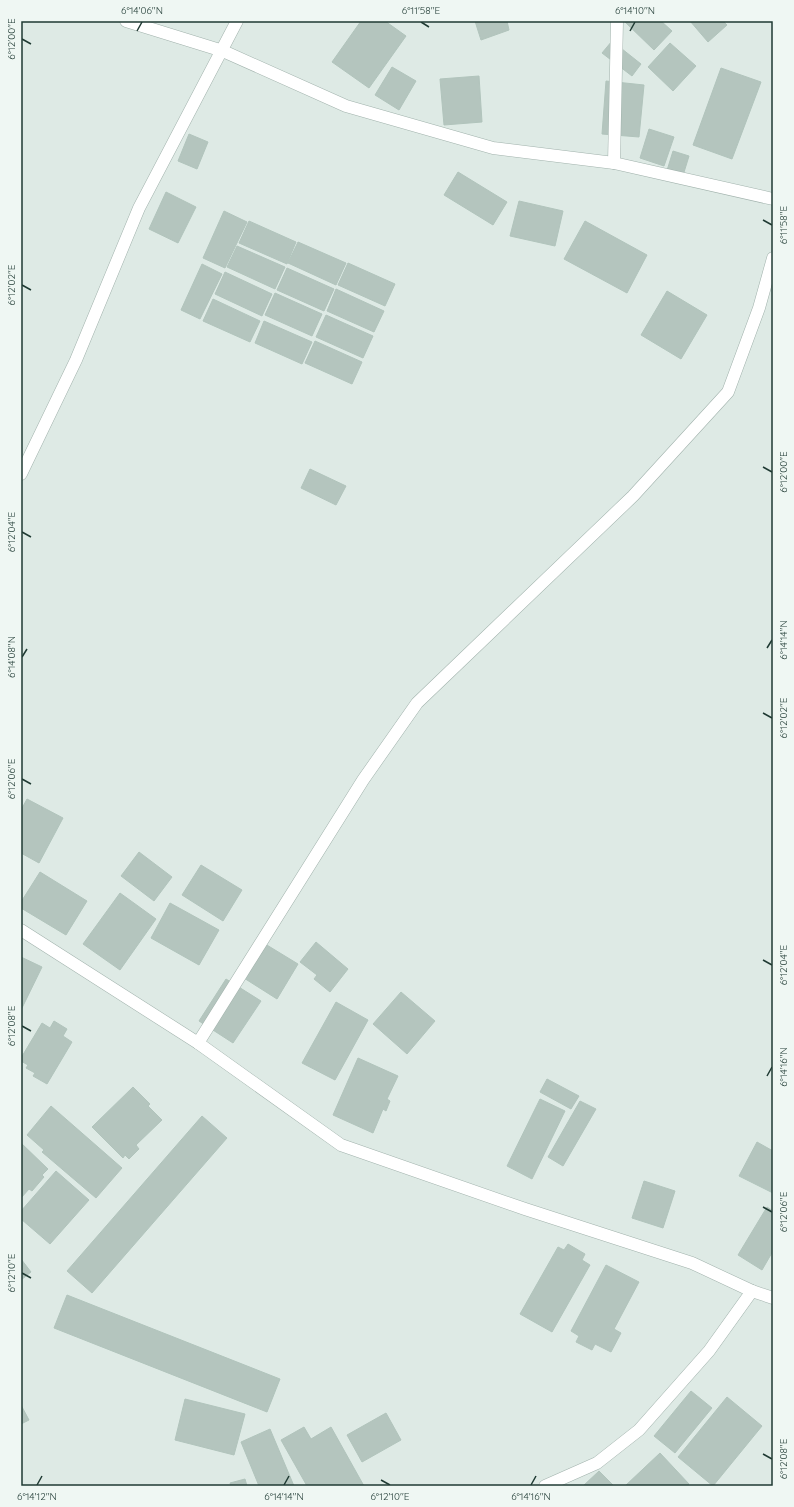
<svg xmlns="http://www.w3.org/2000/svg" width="794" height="1507" viewBox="0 0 794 1507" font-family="Quicksand,sans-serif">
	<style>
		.building { fill: #b4c5be; stroke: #b1c4bc }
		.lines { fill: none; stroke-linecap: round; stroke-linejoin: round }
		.minor-casing { stroke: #a1b2ac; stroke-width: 13 }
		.minor { stroke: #fff; stroke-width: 12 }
		.ticks { fill: none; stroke: #1f3a33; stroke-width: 1.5 }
		.neatline { fill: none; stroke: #1f3a33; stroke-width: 1.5 }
		.ticks-label { font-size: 10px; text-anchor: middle; fill: #1f3a33 }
	</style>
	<rect width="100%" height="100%" fill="#deeae5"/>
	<!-- building -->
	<g class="building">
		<path d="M361 21H385L406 36 369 88 332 62Z"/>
		<path d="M475 21H507L509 30 481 40Z"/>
		<path d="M626 21H661L672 31 654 50 625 22Z"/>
		<path d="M690 21H723L727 25 708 42Z"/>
		<path d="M612 41 641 64 632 76 602 53Z"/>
		<path d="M670 43 696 66 673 91 648 67Z"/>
		<path d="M392 67 416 81 399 110 375 95Z"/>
		<path d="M721 68 761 82 732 159 693 145Z"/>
		<path d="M479 76 482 122 444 125 440 79Z"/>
		<path d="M606 81 644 85 639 137 602 134Z"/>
		<path d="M649 129 674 137 664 166 640 158Z"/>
		<path d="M189 134 208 142 197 169 178 161Z"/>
		<path d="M673 151 689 156 681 182 665 177Z"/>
		<path d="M458 172 507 202 493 225 444 195Z"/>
		<path d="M166 192 196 207 178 243 149 229Z"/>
		<path d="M519 201 563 211 555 246 510 236Z"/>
		<path d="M224 211 247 222 225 268 203 258Z"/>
		<path d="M249 221 296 242 287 264 239 243Z"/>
		<path d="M585 221 647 255 627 293 564 259Z"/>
		<path d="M298 242 346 263 336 285 288 263Z"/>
		<path d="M237 246 285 267 275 289 227 267Z"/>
		<path d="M348 263 395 284 385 306 338 285Z"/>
		<path d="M202 264 222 274 200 319 181 310Z"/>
		<path d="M287 268 334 289 324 311 277 290Z"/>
		<path d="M225 272 272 294 262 316 215 294Z"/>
		<path d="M336 289 384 311 374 332 327 311Z"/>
		<path d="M667 291 707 315 681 359 641 335Z"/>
		<path d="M275 293 322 314 312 336 265 315Z"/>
		<path d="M213 299 260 321 250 342 203 321Z"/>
		<path d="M326 315 373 336 363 358 316 337Z"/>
		<path d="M264 321 312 342 302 364 255 343Z"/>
		<path d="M315 341 362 362 352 384 305 363Z"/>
		<path d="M310 469 346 486 336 505 301 488Z"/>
		<path d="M27 799 63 818 39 863 21 853V810Z"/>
		<path d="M139 852 172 877 154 901 121 876Z"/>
		<path d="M201 865 242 890 223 921 182 895Z"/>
		<path d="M40 872 87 901 66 935 21 908V902Z"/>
		<path d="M120 893 156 919 120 970 83 944Z"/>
		<path d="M170 903 219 930 199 965 151 938Z"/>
		<path d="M257 939 298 964 277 999 236 973Z"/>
		<path d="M316 942 348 969 330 992 314 979 317 975 300 962Z"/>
		<path d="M21 957 42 967 21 1010Z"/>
		<path d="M226 979 261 1001 233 1043 199 1021Z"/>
		<path d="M401 992 435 1021 407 1054 373 1024Z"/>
		<path d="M336 1002 368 1020 335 1080 302 1063Z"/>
		<path d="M54 1021 67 1029 63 1036 72 1042 47 1084 33 1076 35 1073 26 1068 28 1065 21 1061V1058L42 1023 50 1028Z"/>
		<path d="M358 1058 398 1076 387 1099 390 1101 386 1111 383 1109 373 1133 333 1115Z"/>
		<path d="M547 1079 579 1096 571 1109 540 1092Z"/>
		<path d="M133 1087 150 1104 148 1106 162 1120 136 1145 139 1149 129 1159 125 1155 123 1158 92 1127Z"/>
		<path d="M540 1099 565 1111 532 1179 507 1166Z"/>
		<path d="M580 1101 596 1109 563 1166 548 1157Z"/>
		<path d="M51 1106 122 1168 96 1198 42 1152 44 1150 27 1135Z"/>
		<path d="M202 1116 227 1138 92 1293 67 1271Z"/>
		<path d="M757 1142 773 1151V1193L739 1176Z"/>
		<path d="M21 1143 48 1169 42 1175 44 1177 32 1191 29 1189 21 1198Z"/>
		<path d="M56 1171 89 1200 50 1244 21 1219V1211Z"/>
		<path d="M644 1181 675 1191 663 1228 632 1218Z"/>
		<path d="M767 1207 773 1211V1251L762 1270 738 1255Z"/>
		<path d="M568 1244 585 1254 582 1260 590 1265 552 1332 520 1314 558 1247 564 1250Z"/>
		<path d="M21 1259 31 1272 21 1280Z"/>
		<path d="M606 1265 639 1282 614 1329 621 1333 611 1352 595 1344 592 1350 576 1342 579 1336 571 1331Z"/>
		<path d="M67 1295 280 1379 267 1412 54 1328Z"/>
		<path d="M691 1391 712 1408 675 1453 654 1436Z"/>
		<path d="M727 1397 762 1426 713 1486 678 1457Z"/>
		<path d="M185 1399 245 1414 234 1455 175 1440Z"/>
		<path d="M21 1405 29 1420 21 1424Z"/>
		<path d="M386 1413 401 1440 362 1462 347 1435Z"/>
		<path d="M304 1427 311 1439 331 1427 364 1486H307L281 1440Z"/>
		<path d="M270 1429 294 1486H259L241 1442Z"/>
		<path d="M660 1453 689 1484 687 1486H625Z"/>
		<path d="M599 1471 614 1486H583Z"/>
		<path d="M245 1479 247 1486H231L230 1483Z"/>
	</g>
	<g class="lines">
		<!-- minor casing -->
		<g class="minor-casing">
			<g id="minor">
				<path d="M126 21 223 51 346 106 493 148 614 163 773 199"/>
				<path d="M614 163 617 21"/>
				<path d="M21 474 76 360 139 208 237 21"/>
				<path d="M21 930 198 1043 341 1145 525 1209 692 1263 752 1291 773 1298"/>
				<path d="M198 1043 363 780 417 703 633 496 728 392 759 308 773 258"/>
				<path d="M545 1486 597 1463 639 1430 709 1351 752 1291"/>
			</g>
		</g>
		<!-- minor -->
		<use href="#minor" class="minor"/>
	</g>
	<!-- ticks -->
	<path class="ticks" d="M421 22 429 27M137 31 142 22M630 31 635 22M22 39 31 44M763 220 772 225M22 285 31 290M763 467 772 472M22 532 31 537M767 648 772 640M22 657 27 649M763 713 772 718M22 779 31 784M763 960 772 965M22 1026 31 1031M767 1076 772 1067M763 1207 772 1212M22 1273 31 1278M763 1454 772 1459M381 1480 390 1485M37 1485 42 1476M284 1485 289 1476M531 1485 536 1476"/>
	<!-- border -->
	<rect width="794" height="1507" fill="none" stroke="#eff7f3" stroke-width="44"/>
	<rect x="22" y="22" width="750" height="1463" class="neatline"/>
	<g class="ticks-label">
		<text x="142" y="14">6°14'06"N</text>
		<text x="421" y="14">6°11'58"E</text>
		<text x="635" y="14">6°14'10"N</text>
		<text transform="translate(11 39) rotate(-90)" y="4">6°12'00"E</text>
		<text transform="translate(783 225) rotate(-90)" y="4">6°11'58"E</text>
		<text transform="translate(11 285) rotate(-90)" y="4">6°12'02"E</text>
		<text transform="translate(783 472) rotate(-90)" y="4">6°12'00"E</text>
		<text transform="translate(11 532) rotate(-90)" y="4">6°12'04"E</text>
		<text transform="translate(783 640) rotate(-90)" y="4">6°14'14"N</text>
		<text transform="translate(11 657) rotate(-90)" y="4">6°14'08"N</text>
		<text transform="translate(783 718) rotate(-90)" y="4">6°12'02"E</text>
		<text transform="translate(11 779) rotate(-90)" y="4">6°12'06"E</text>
		<text transform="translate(783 965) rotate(-90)" y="4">6°12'04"E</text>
		<text transform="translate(11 1026) rotate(-90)" y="4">6°12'08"E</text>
		<text transform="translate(783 1067) rotate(-90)" y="4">6°14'16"N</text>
		<text transform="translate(783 1212) rotate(-90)" y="4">6°12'06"E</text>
		<text transform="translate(11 1273) rotate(-90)" y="4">6°12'10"E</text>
		<text transform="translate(783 1459) rotate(-90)" y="4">6°12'08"E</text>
		<text x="37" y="1500">6°14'12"N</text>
		<text x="284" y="1500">6°14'14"N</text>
		<text x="390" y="1500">6°12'10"E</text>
		<text x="531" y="1500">6°14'16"N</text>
	</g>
</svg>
